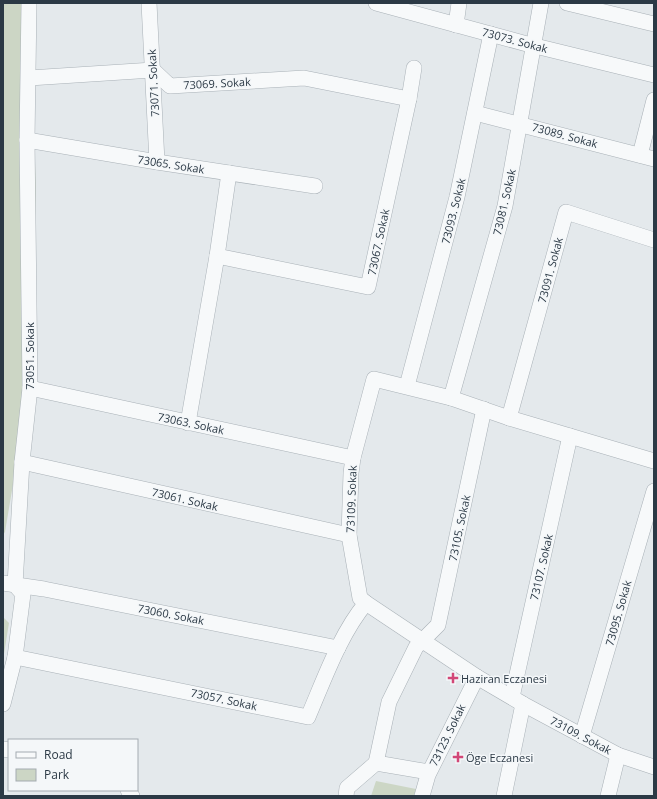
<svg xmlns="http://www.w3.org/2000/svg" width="657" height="799" viewBox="0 0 657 799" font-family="'Open Sans',sans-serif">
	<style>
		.park { fill: #ccd6c5 }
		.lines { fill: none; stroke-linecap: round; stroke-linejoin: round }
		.minor-casing { stroke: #a9b1b7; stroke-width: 16 }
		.minor { stroke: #f7f9fa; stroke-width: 15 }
		.poi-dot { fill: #d24777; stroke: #f4f7f9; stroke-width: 1.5 }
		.labels { text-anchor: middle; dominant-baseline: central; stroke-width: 3; stroke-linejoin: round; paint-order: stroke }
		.street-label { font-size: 11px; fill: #2b3945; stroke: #f4f7f9 }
		.poi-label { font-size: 11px; fill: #2b3945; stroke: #f4f7f9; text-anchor: start }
	</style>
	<rect width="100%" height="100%" fill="#e4e9ec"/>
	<!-- park -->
	<g class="park">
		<path d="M3 3H30L36 193 34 359 5 532 3 535Z"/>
		<path d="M3 617 9 623 3 660Z"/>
		<path d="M376 781 416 789 414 796H371Z"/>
	</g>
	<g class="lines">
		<!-- minor casing -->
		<g class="minor-casing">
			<g id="minor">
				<path d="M149 3 157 162"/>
				<path d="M376 3 527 44 654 75"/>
				<path d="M567 3 654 24"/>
				<path d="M456 25 459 3"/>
				<path d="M29 78 153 70 170 86 304 78 409 99"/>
				<path d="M475 113 654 159"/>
				<path d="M27 140 157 162 315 186"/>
				<path d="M640 155 654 100"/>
				<path d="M217 256 368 287 409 99 414 68"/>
				<path d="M407 386 457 197 491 34"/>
				<path d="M30 388 353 458"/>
				<path d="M451 398 505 206 541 3"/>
				<path d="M509 418 566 212 654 240"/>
				<path d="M188 423 217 256 229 173"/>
				<path d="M654 461 509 418 451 398 374 379 353 458 351 473 349 535 360 598 366 603 477 677 523 704 618 755 654 767"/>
				<path d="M22 462 349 535"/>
				<path d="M3 583 44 589 338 648"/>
				<path d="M15 657 308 717C324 680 340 634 366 603"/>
				<path d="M512 697 570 436"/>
				<path d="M3 704 15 657 23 594 15 585 22 462 30 388 27 140 29 3"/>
				<path d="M582 736 654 491"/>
				<path d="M3 749 9 750"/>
				<path d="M376 763 389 702 416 647 438 625 484 409"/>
				<path d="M128 790 132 796"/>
				<path d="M346 796 347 788 376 763 429 772"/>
				<path d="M422 796 428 775 477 677"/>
				<path d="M504 796 523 704"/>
				<path d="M608 796 618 755"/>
			</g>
		</g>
		<!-- minor -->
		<use href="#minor" class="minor"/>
	</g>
	<!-- markers -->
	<g class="poi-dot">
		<path d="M451 672h4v4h4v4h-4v4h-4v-4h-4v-4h4z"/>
		<path d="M456 751h4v4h4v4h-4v4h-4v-4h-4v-4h4z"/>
	</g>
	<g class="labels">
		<!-- street labels -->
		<g class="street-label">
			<text transform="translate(515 40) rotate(15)">73073. Sokak</text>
			<text transform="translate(153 83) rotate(-93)">73071. Sokak</text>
			<text transform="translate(217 83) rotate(-3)">73069. Sokak</text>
			<text transform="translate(565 135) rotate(15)">73089. Sokak</text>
			<text transform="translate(171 164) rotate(9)">73065. Sokak</text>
			<text transform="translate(504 202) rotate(-77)">73081. Sokak</text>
			<text transform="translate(453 211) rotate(-76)">73093. Sokak</text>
			<text transform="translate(378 242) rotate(-78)">73067. Sokak</text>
			<text transform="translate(550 270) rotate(-75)">73091. Sokak</text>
			<text transform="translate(29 356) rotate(-90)">73051. Sokak</text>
			<text transform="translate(191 423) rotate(12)">73063. Sokak</text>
			<text transform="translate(185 499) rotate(13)">73061. Sokak</text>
			<text transform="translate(351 499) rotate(-88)">73109. Sokak</text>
			<text transform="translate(459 528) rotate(-78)">73105. Sokak</text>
			<text transform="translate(541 567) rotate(-77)">73107. Sokak</text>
			<text transform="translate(618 613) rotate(-74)">73095. Sokak</text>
			<text transform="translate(171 614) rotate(11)">73060. Sokak</text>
			<text transform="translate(224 699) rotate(12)">73057. Sokak</text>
			<text transform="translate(447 735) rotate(-64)">73123. Sokak</text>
			<text transform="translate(581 735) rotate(28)">73109. Sokak</text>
		</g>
		<!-- poi labels -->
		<g class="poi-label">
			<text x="461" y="678">Haziran Eczanesi</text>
			<text x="466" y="757">Öge Eczanesi</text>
		</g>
	</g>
	<!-- border -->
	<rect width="657" height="799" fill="none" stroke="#2b3945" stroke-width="8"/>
	<!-- legend -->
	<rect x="8" y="739" width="130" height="52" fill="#f4f7f9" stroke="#a4abb1"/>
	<rect x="16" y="752" width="20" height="6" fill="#f7f9fa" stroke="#a4abb1"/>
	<text x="44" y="759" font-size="12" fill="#2b3945">Road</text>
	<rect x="16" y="769" width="20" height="12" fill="#ccd6c5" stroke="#a4abb1"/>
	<text x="44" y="779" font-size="12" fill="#2b3945">Park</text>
</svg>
